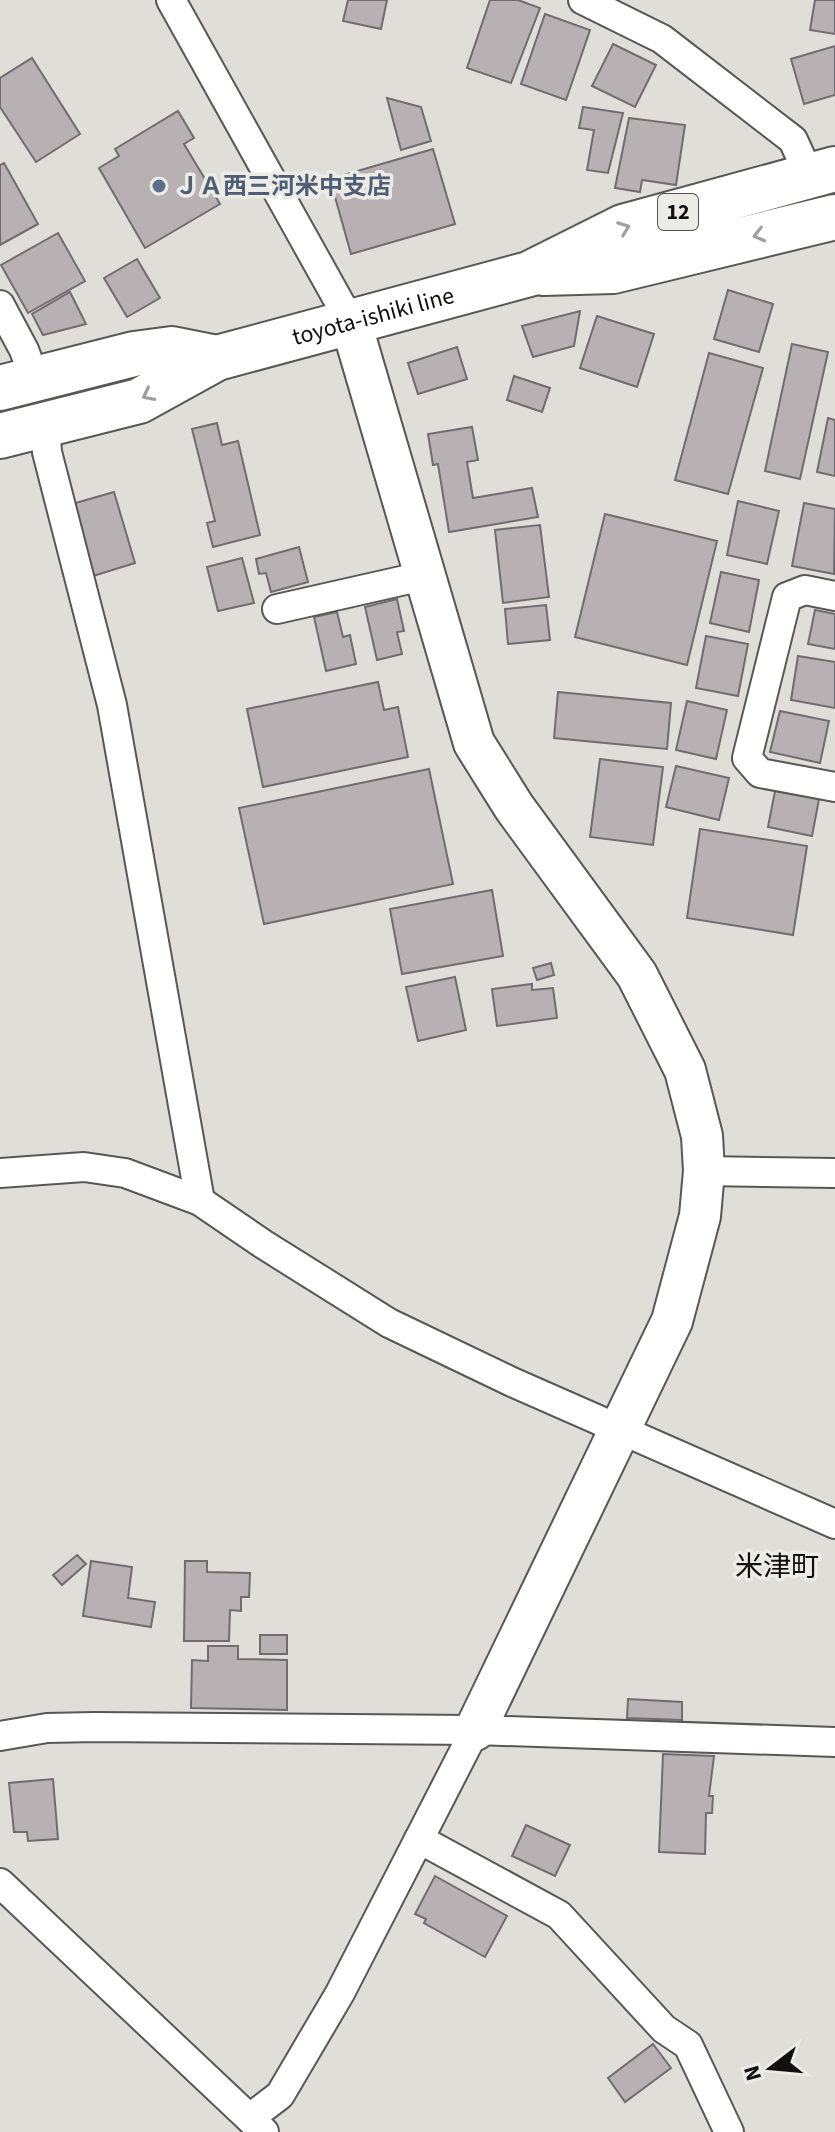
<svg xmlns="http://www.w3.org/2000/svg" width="835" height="2132" viewBox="0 0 835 2132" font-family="'Source Sans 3','Noto Sans JP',sans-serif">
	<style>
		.building { fill: #b7b1b4; stroke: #716c6f; stroke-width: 2 }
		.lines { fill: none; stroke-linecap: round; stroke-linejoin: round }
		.street-casing { stroke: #595753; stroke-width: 32 }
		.secondary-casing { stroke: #595753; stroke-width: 44 }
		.primary-casing { stroke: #595753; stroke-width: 48 }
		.street { stroke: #fff; stroke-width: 28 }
		.secondary { stroke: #fff; stroke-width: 40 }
		.primary { stroke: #fff; stroke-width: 44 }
		.oneway { stroke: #9f9f9f }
		.service-dot { fill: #5c6f8a; stroke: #edebe6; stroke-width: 3 }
		.labels { text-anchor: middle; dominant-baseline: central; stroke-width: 7; stroke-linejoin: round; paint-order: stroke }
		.shield { fill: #edebe6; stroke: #52514f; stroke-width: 2 }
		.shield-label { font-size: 22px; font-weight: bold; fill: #100f0e }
		.service-label { font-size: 24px; font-weight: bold; fill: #4e5e75; stroke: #edebe6; text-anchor: start }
		.street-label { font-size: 24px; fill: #100f0e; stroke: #edebe6 }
		.quarter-label { font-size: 28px; fill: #100f0e; stroke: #edebe6 }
	</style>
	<rect width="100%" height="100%" fill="#e0ded9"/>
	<!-- building -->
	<g class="building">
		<path d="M348 0H387L381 29 343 21Z"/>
		<path d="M490 0H518L540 8 511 83 467 68Z"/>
		<path d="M815 0H835V34L810 30Z"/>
		<path d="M545 14 590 30 566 100 521 84Z"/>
		<path d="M613 44 656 65 635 107 592 86Z"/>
		<path d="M835 46V95L804 104 791 59Z"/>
		<path d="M32 58 80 134 36 162 0 107V78Z"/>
		<path d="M387 98 421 107 431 141 401 150Z"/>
		<path d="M583 107 623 113 608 173 587 170 594 130 579 128Z"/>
		<path d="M178 111 194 138 184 144 220 204 145 248 99 168 119 156 115 149Z"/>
		<path d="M629 118 685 125 676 185 642 180 640 192 615 188Z"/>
		<path d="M433 149 455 224 351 254 330 179Z"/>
		<path d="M4 163 38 224 0 245V165Z"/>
		<path d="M58 233 85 281 28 313 1 265Z"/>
		<path d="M137 259 160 298 127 317 104 278Z"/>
		<path d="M728 290 773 304 759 352 714 339Z"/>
		<path d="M70 292 86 324 43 335 32 314Z"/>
		<path d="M580 311 574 346 533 357 522 326Z"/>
		<path d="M597 316 654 334 637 387 580 368Z"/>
		<path d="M792 344 828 352 800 479 765 471Z"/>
		<path d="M457 347 467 379 418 394 408 363Z"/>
		<path d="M709 353 763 368 728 494 675 480Z"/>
		<path d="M514 376 550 388 542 412 507 400Z"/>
		<path d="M828 418 835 420V476L817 472Z"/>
		<path d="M217 423 222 445 238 441 260 535 213 547 207 523 215 521 192 429Z"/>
		<path d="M472 427 478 460 467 462 473 498 532 488 538 517 449 532 438 464 433 465 428 434Z"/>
		<path d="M114 492 135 563 93 576 72 504Z"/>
		<path d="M738 501 779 511 767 564 727 555Z"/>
		<path d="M804 503 835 509 834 574 792 566Z"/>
		<path d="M605 514 717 541 687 665 575 637Z"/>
		<path d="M540 525 549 597 503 603 495 530Z"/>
		<path d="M299 547 308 582 271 592 266 573 259 574 256 559Z"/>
		<path d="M242 558 254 603 218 611 207 567Z"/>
		<path d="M721 572 759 580 749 632 710 623Z"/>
		<path d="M397 599 404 631 397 632 402 654 377 660 365 607Z"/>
		<path d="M546 605 550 640 508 644 505 609Z"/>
		<path d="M815 610 835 614V649L808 644Z"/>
		<path d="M337 612 343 637 350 635 356 664 326 671 314 617Z"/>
		<path d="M706 636 748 644 738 696 696 688Z"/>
		<path d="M798 656 835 662V708L791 700Z"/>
		<path d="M378 682 384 710 398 707 408 757 263 787 247 709Z"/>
		<path d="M558 692 671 703 667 749 554 738Z"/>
		<path d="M687 701 727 710 716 759 676 750Z"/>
		<path d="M780 711 829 721 820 763 770 752Z"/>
		<path d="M600 759 663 767 653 845 590 837Z"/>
		<path d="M676 766 729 778 719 820 666 807Z"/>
		<path d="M429 769 453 884 264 924 239 808Z"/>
		<path d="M776 786 820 794 812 836 768 827Z"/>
		<path d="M700 829 807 846 793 935 687 918Z"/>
		<path d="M492 890 503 956 402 974 390 909Z"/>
		<path d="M551 963 554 975 537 980 533 968Z"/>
		<path d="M455 977 466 1030 418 1041 406 987Z"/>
		<path d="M532 984V990L553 988 557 1018 497 1026 492 989Z"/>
		<path d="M77 1555 86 1564 62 1585 53 1575Z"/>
		<path d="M91 1561 132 1567 128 1598 155 1602 151 1627 83 1616Z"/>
		<path d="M185 1561H207V1572L250 1573 249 1597H241V1611L230 1610 229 1641H184Z"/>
		<rect x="260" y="1635" width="27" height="19"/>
		<path d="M208 1646H238V1659L287 1660V1710L191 1708 192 1660 208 1661Z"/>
		<path d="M628 1699 682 1702V1720L627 1718Z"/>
		<path d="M663 1754 714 1756 709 1796H713L712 1813H706L705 1854 659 1852Z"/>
		<path d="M53 1779 58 1839 28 1841 27 1832H14L9 1783Z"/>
		<path d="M526 1825 570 1845 555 1876 512 1856Z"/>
		<path d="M435 1876 507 1916 485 1957 424 1923 426 1919 415 1914Z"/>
		<path d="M653 2044 671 2068 625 2102 608 2078Z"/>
	</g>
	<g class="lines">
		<!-- street casing -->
		<g class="street-casing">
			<g id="street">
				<path d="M171 0 351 323"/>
				<path d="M583 0 662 39 793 140 809 175"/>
				<path d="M0 305 24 350 35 379"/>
				<path d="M45 424 47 452 112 705 200 1201"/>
				<path d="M835 596 805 590 787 597 747 758 760 773 835 787"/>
				<path d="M277 609 423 576"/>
				<path d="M704 1171 835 1173"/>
				<path d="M0 1173 84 1167 125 1173 200 1201 263 1244 389 1323 512 1382 835 1524"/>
				<path d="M0 1736 47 1728 94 1727 475 1730 835 1742"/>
				<path d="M419 1839 559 1915 664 2029 688 2045 729 2132"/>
				<path d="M0 1883 264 2132"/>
				<path d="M250 2118 280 2095 340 1993 475 1730"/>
			</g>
		</g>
		<!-- secondary casing -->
		<g class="secondary-casing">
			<path id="secondary" d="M351 323 474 743 514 807 637 975 685 1070 702 1136 704 1171 700 1216 672 1321 475 1730"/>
		</g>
		<!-- primary casing -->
		<g class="primary-casing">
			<g id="primary">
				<path d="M543 273 613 271 835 217"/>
				<path d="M0 388 134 354 172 349 217 358"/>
				<path id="s1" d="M0 436 139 401 217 358 529 274 623 227 835 169"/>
			</g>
		</g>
		<!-- street -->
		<use href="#street" class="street"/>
		<!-- secondary -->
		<use href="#secondary" class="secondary"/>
		<!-- primary -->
		<use href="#primary" class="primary"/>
	</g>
	<!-- one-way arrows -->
	<defs><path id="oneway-chevron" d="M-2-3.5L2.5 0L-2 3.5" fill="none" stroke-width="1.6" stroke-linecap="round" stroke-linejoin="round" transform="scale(2)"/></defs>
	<g class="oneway">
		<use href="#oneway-chevron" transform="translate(624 228) rotate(-21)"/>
		<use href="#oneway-chevron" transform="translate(759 235) rotate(166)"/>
		<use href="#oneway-chevron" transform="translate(148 395) rotate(153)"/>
	</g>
	<!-- markers -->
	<circle class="service-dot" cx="159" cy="186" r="8"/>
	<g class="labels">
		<!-- shield labels -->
		<rect class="shield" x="658" y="194" width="40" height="36" rx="6"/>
		<g class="shield-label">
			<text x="678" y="212">12</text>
		</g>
		<!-- service labels -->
		<g class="service-label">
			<text x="175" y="186">ＪＡ西三河米中支店</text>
		</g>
		<!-- street labels -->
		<g class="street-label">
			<text stroke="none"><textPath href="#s1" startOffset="394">toyota-ishiki line</textPath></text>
		</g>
		<!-- quarter labels -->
		<g class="quarter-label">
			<text x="777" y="1567">米津町</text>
		</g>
	</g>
	<!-- north arrow -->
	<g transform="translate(771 2068) rotate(254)" stroke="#edebe6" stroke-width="6" paint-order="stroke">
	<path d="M0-6L14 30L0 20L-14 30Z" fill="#100f0e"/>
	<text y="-12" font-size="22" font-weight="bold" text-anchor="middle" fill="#100f0e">N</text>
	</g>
</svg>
